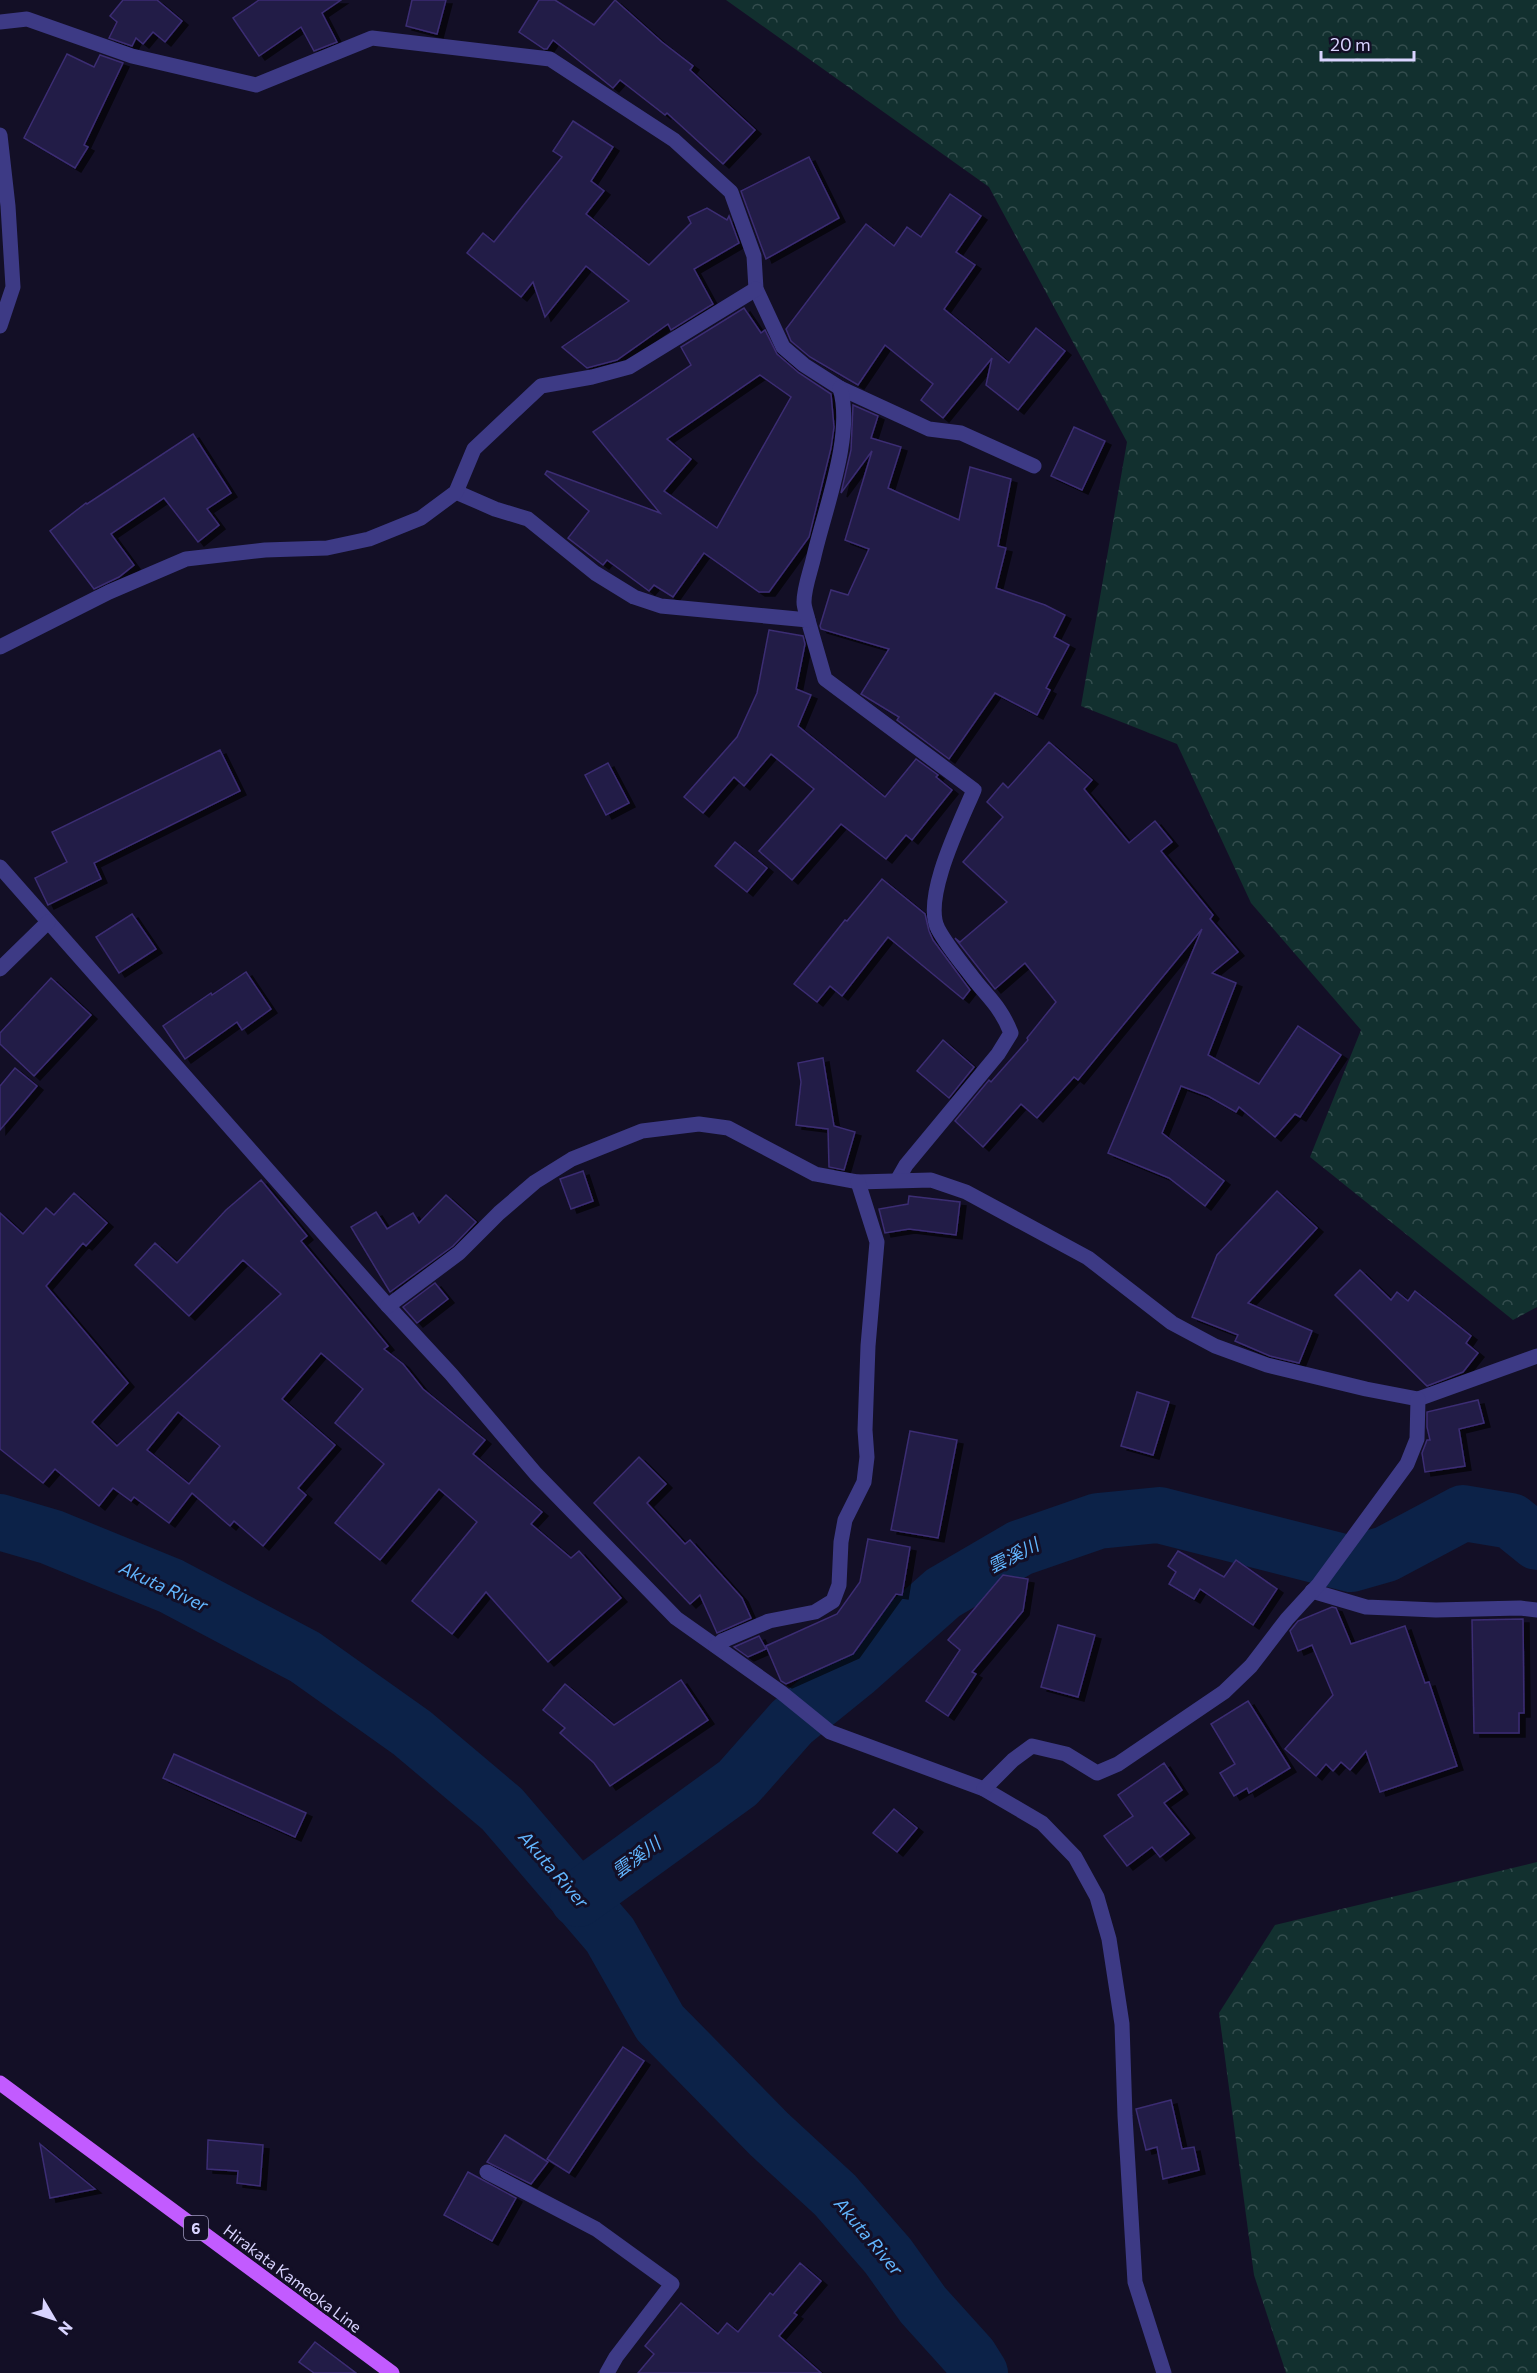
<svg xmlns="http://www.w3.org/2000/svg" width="1537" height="2373" viewBox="0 0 1537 2373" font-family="Commissioner,'Noto Sans JP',sans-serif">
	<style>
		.forest { fill: url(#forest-crowns) }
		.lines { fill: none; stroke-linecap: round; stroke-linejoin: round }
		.river { stroke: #0c2248; stroke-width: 56 }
		.building { fill: #241b47; stroke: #3b2d73; stroke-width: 1.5; fill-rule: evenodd; filter: url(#shadow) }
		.minor { stroke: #3d3a85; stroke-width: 15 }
		.major { stroke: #c25bff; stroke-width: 15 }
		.labels { text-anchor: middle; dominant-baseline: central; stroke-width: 6; stroke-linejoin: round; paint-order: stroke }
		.shield { fill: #130f26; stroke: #9e99be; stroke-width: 1.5 }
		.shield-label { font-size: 15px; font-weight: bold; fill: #d9d4ff }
		.street-label { font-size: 16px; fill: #d9d4ff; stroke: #130f26 }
		.water-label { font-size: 18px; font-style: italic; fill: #62b6ff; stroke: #130f26 }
	</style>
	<defs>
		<pattern id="forest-crowns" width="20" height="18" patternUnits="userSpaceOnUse" patternTransform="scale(1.5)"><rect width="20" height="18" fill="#12302f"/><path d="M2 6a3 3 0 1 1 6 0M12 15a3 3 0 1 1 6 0" fill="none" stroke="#344d4e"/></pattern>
		<filter id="shadow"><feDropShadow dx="6" dy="4" stdDeviation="0" flood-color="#0009"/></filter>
	</defs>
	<rect width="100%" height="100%" fill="#130f26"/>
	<!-- forest -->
	<g class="forest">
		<path d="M726 0H1537V1307L1513 1320 1310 1157 1361 1030 1251 903 1177 744 1081 706 1127 442 989 187Z"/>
		<path d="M1537 1862V2373H1286L1254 2275 1219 2013 1275 1925Z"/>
	</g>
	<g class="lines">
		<!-- river -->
		<g class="river">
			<path d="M0 1522 51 1537 171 1586 305 1657 412 1733 502 1809 610 1935 660 2023 769 2134 835 2195 888 2256 923 2305 970 2357 980 2373"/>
			<path d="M578 1899 738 1783 792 1722 855 1671 943 1593 1020 1548 1098 1521 1159 1515 1351 1564 1386 1554 1463 1513 1511 1521 1537 1542"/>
		</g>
	</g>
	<!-- building -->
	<g class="building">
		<path d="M123 0H157L182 21 165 42 153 32 143 44 136 38 132 46 109 38 117 22 110 16Z"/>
		<path d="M259 0H341L322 13 337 42 314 51 301 27 259 56 233 18Z"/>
		<path d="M412 0H446L437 34 406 26Z"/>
		<path d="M539 0H555L594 25 615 0 662 42 693 66 690 70 755 130 723 164 667 113 665 115 620 80 613 88 553 40 547 49H544L519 32Z"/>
		<path d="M67 54 94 67 100 55 123 63 84 145 88 147 75 168 24 138Z"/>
		<path d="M573 121 613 147 591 181 604 191 586 214 649 265 691 223 688 217 707 208 727 220 729 216 739 243 694 269 713 304 671 330 668 324 617 360 587 368 562 347 629 301 586 266 545 317 533 282 521 297 467 253 483 233 494 242 562 157 553 151Z"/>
		<path d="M809 157 839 218 766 259 741 191Z"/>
		<path d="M950 194 981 216 956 252 975 265 944 309 1009 363 1036 328 1065 351 1018 410 986 385 992 358 943 418 921 400 933 384 885 345 858 385 810 357 791 341 786 329 866 224 894 246 907 227 921 237Z"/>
		<path d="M744 308 761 333 765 330 777 354 799 373 831 394 834 427 831 448 809 537 769 592H759L704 553 673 597 654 585 649 591 607 560 603 565 568 538 589 511 545 474 547 471 660 513 593 432 691 365 681 347ZM760 375 791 397 717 528 664 491 691 459 667 439Z"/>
		<path d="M853 405 878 416 871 438 901 447 888 488 959 520 970 467 1011 479 998 546 1006 548 996 588 1045 605 1065 615 1054 637 1069 645 1046 688 1050 690 1037 715 995 693 949 759 897 720 899 717 861 694 889 649 821 629 820 626 831 590 848 595 869 549 845 540 872 451 841 493 851 450Z"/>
		<path d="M1074 427 1105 441 1082 490 1051 476Z"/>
		<path d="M193 434 231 493 207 509 219 525 198 542 164 498 111 534 134 565 119 577 94 589 50 531 86 503 87 504Z"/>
		<path d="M769 630 803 636 805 644 796 689 811 695 798 726 885 797 916 759 938 775 936 777 952 790 912 840 906 835 886 859 841 824 792 880 759 851 814 789 771 754 744 786 734 777 703 813 684 797 737 737 757 693Z"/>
		<path d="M1049 742 1092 780 1084 789 1129 843 1155 821 1172 842 1161 851 1213 915 1210 919 1238 952 1212 973 1236 983 1208 1055 1259 1084 1298 1026 1341 1055 1300 1117 1295 1114 1275 1137 1239 1107 1236 1112 1208 1096 1181 1086 1162 1133 1224 1181 1205 1206 1169 1178 1108 1153 1202 929 1078 1080 1074 1077 1037 1118 1021 1104 983 1147 955 1121 989 1080 991 1082 1028 1040 1027 1038 1056 1002 1025 963 995 989 955 938 960 942 1007 902 963 862 1003 817 987 802 1003 783 1008 788Z"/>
		<path d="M220 750 240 791 94 863 101 879 48 905 35 878 67 862 52 832Z"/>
		<path d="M608 763 629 803 606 815 585 775Z"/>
		<path d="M735 842 767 868 747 892 715 866Z"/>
		<path d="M882 879 925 914 929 931 933 940 970 990 963 999 888 937 842 996 830 986 817 1002 794 984 845 920 847 921Z"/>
		<path d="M132 914 156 949 119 973 96 937Z"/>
		<path d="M246 972 271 1009 242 1030 237 1022 185 1059 163 1026 211 993 212 995Z"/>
		<path d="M51 978 91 1015 34 1076 0 1044V1033Z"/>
		<path d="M943 1040 974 1067 949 1098 917 1071Z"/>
		<path d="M823 1058 834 1126 855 1132 844 1170 829 1167 828 1129 796 1125 801 1082 798 1063Z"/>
		<path d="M15 1068 37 1086 0 1130V1086Z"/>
		<path d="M583 1171 593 1201 571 1209 560 1179Z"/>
		<path d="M261 1180 307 1236 301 1241 388 1346 384 1349 403 1364 423 1389 485 1440 473 1454 542 1512 531 1524 571 1558 579 1551 621 1598 548 1662 486 1592 452 1634 412 1601 477 1522 439 1489 380 1560 335 1523 384 1464 335 1423 363 1389 321 1353 282 1399 335 1445 298 1488 306 1495 263 1546 234 1521 230 1526 192 1493 169 1523 134 1497 131 1501 113 1488 99 1506 55 1469 43 1483 0 1449V1213L23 1234 46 1208 54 1215 74 1193 107 1223 86 1246 83 1243 46 1286 128 1383 92 1422 117 1446 281 1294 243 1260 189 1316 135 1265 155 1243 177 1263 226 1210ZM178 1412 220 1446 189 1484 147 1450Z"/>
		<path d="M1277 1191 1317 1228 1248 1303 1312 1331 1299 1363 1270 1356 1235 1341 1238 1335 1192 1317 1217 1255Z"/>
		<path d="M446 1195 476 1222 453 1246 390 1292 351 1227 376 1212 387 1229 413 1213 419 1223Z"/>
		<path d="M909 1196 960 1202 956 1235 909 1229 885 1233 879 1209 908 1204Z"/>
		<path d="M1360 1270 1391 1300 1397 1292 1408 1301 1415 1291 1471 1336 1466 1343 1478 1353 1463 1372 1427 1386 1335 1295Z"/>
		<path d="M435 1283 448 1299 417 1323 403 1307Z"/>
		<path d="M1137 1392 1169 1402 1153 1455 1121 1446Z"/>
		<path d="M1478 1400 1484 1423 1459 1429 1465 1466 1425 1472 1422 1453 1427 1440H1430L1427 1427V1412Z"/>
		<path d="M910 1431 957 1440 938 1538 891 1530Z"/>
		<path d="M639 1457 666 1484 647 1503 685 1544 690 1540 742 1598 751 1618 717 1633 700 1595 690 1604 594 1503Z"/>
		<path d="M868 1539 910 1547 902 1595 896 1594 853 1654 786 1684 781 1681 766 1646 837 1614 860 1582Z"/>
		<path d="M1178 1551 1224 1577 1236 1560 1277 1589 1253 1625 1200 1589 1194 1599 1169 1584 1176 1572 1168 1566Z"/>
		<path d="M1003 1575 1028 1579 1023 1611 972 1672 976 1674 948 1716 926 1701 960 1650 948 1640Z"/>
		<path d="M1332 1607 1336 1608 1351 1644 1405 1626 1425 1683 1429 1682 1457 1766 1380 1792 1366 1751 1350 1770 1341 1762 1333 1771 1326 1764 1316 1776 1285 1749 1333 1695 1312 1645 1298 1651 1290 1631 1298 1621Z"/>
		<path d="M1523 1619 1524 1713H1519V1733H1474L1472 1620Z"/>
		<path d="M1058 1625 1095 1635 1078 1697 1041 1687Z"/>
		<path d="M759 1636 766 1649 748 1657 734 1647Z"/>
		<path d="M681 1680 708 1720 610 1786 594 1763 560 1733 565 1728 543 1710 565 1684 614 1725Z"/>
		<path d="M1248 1701 1290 1768 1249 1793 1247 1788 1234 1796 1220 1773 1235 1764 1211 1724Z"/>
		<path d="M174 1754 306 1813 295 1837 163 1778Z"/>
		<path d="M1164 1763 1182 1790 1164 1803 1189 1834 1160 1857 1152 1847 1127 1866 1104 1836 1133 1816 1118 1795Z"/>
		<path d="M894 1809 917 1828 897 1852 873 1833Z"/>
		<path d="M623 2047 644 2061 569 2173 547 2159Z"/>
		<path d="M1171 2100 1182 2149 1194 2147 1199 2170 1163 2179 1157 2147 1146 2150 1136 2109Z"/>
		<path d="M505 2135 548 2162 531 2184 487 2162Z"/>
		<path d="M208 2140 263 2145 260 2186 237 2183 238 2171 207 2169Z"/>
		<path d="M40 2144 95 2189 50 2198Z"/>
		<path d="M468 2172 516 2198 492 2241 444 2215Z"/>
		<path d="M800 2263 821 2281 794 2313 797 2315 779 2336 821 2373H638L654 2354 645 2346 681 2303 718 2334 727 2323 738 2332 770 2293 773 2295Z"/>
		<path d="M315 2342 356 2373H314L299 2362Z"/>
	</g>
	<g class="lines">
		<!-- minor -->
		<g class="minor">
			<path d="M0 22 27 19 132 56 256 85 372 38 550 59 674 140 731 192 754 256 756 289 783 347 804 365 840 388 929 429 961 433 1034 466"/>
			<path d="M0 135 8 206 13 287 0 326"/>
			<path d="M456 492 495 509 528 519 595 573 634 597 661 606 808 620 825 679 974 790C961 821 922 898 938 929 946 944 959 960 970 974 987 997 1000 1005 1011 1033L998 1054 906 1165 898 1179"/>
			<path d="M808 620C807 614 804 608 804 602 804 587 811 570 814 556 825 508 854 435 840 388"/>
			<path d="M0 647 109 592 186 559 265 550 327 548 369 539 421 518 456 492 474 449 541 386 592 377 629 367 756 289"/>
			<path d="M0 867 388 1306 451 1374 536 1474 676 1618 782 1693 830 1732 984 1789 1042 1823 1075 1857 1097 1897 1109 1939 1122 2024 1125 2116 1135 2282 1164 2373"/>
			<path d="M0 969 48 922"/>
			<path d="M388 1306 459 1253 499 1213 535 1182 572 1159 642 1131 699 1124 728 1128 815 1174 858 1182 931 1180 966 1192 1088 1258 1172 1323 1215 1346 1267 1365 1366 1389 1418 1399 1537 1356"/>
			<path d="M1312 1591 1366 1607 1436 1610 1520 1608 1537 1610"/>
			<path d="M716 1646 722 1641 769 1621 815 1612 833 1601 839 1585 841 1542 845 1520 864 1482 867 1457 865 1430 868 1346 877 1242 858 1182"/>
			<path d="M984 1789 1013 1760 1032 1746 1066 1754 1097 1773 1118 1764 1224 1692 1251 1666 1287 1619 1319 1584 1407 1464 1417 1439 1418 1399"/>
			<path d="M487 2172 596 2229 672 2284 616 2357 607 2373"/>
		</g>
		<!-- major -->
		<path class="major" d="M0 2083 392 2373"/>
	</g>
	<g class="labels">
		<!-- shield labels -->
		<rect class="shield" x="184" y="2216" width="24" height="24" rx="4.5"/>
		<g class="shield-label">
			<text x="196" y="2228">6</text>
		</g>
		<!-- street labels -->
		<g class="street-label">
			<text transform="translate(293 2278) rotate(37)">Hirakata Kameoka Line</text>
		</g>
		<!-- water labels -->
		<g class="water-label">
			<text transform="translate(1013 1555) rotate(-27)">雲溪川</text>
			<text transform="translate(164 1586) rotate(25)">Akuta River</text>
			<text transform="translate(636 1857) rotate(-36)">雲溪川</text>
			<text transform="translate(554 1869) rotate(49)">Akuta River</text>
			<text transform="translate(869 2236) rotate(50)">Akuta River</text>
		</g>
	</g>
	<!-- north arrow -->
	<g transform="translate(54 2319) rotate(129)" stroke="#130f26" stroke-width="4.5" paint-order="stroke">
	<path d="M0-4.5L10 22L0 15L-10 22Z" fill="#d9d4ff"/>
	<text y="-9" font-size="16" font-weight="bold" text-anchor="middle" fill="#d9d4ff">N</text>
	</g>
	<!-- scale -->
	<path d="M1321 51v9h93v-9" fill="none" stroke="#d9d4ff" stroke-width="3"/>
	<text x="1330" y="51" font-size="18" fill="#d9d4ff" stroke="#130f26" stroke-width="4.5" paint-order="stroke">20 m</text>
</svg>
